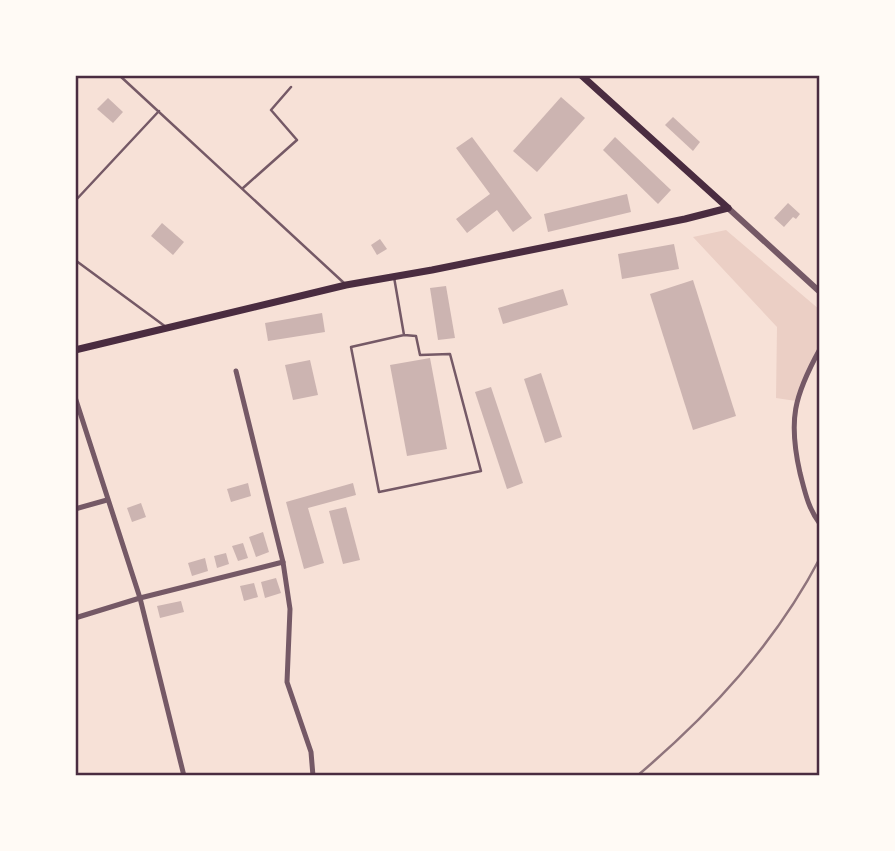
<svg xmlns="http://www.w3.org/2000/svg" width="895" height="851" viewBox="0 0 895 851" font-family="'Source Sans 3',sans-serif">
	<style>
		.green { fill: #ebcfc5 }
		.building { fill: #ccb4b1 }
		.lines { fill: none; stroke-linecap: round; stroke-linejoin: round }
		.service { stroke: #755966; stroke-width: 2.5 }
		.minor { stroke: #755966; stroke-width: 5 }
		.tertiary { stroke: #755966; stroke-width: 6 }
		.secondary { stroke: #4a2c40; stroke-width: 7 }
		.rail { stroke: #8f747c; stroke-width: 2.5 }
		.neatline { fill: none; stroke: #4a2c40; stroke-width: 2.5 }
	</style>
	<rect width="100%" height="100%" fill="#f7e1d7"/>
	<!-- green -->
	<path class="green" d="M726 230 820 310V353L796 401 776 398 777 327 693 237Z"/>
	<!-- building -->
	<g class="building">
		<path d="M561 97 585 118 537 172 513 151Z"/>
		<path d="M108 98 123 112 113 123 97 109Z"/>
		<path d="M673 117 700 142 693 151 665 125Z"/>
		<path d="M472 137 532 218 513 232 497 210 467 233 456 219 490 194 456 148Z"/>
		<path d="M615 137 671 190 658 204 603 150Z"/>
		<path d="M627 194 631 212 548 232 544 214Z"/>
		<path d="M788 203 800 214 796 219 793 217 784 227 774 218Z"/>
		<path d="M162 223 184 242 173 255 151 236Z"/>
		<path d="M380 239 387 249 377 255 371 245Z"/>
		<path d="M674 244 679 269 622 279 618 254Z"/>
		<path d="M693 280 736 416 693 430 650 294Z"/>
		<path d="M446 286 455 338 438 340 430 288Z"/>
		<path d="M563 289 568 305 503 324 498 308Z"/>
		<path d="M322 313 325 332 268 341 265 323Z"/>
		<path d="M430 358 447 449 407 456 390 365Z"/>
		<path d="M310 360 318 395 293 400 285 365Z"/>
		<path d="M541 373 562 437 545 443 524 379Z"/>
		<path d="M491 387 523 483 507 489 475 392Z"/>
		<path d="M248 483 251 496 231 502 227 489Z"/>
		<path d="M353 483 356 495 308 508 324 563 304 569 286 502Z"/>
		<path d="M141 503 146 517 132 522 127 508Z"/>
		<path d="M346 507 360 560 343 564 329 511Z"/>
		<path d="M263 532 269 552 256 557 249 537Z"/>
		<path d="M243 543 248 558 238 561 232 546Z"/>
		<path d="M226 553 229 564 217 568 214 556Z"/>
		<path d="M205 558 208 571 192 576 188 563Z"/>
		<path d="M276 578 281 593 265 598 261 582Z"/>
		<path d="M254 583 258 597 244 601 240 586Z"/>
		<path d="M181 601 184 612 160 618 157 606Z"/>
	</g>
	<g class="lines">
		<!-- service -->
		<g class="service">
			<path d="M119 75 344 283"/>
			<path d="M243 188 297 140 271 110 291 87"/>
			<path d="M75 201 159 111"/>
			<path d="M75 260 166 327"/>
			<path d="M394 277 404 335 351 347 379 492 481 471 450 354 420 355 416 336 404 335"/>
		</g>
		<!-- minor -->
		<g class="minor">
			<path d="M820 349C794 396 788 420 800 473 805 492 808 508 820 524"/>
			<path d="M236 371 283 562 290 609 287 682 311 752 313 776"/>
			<path d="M75 397 140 598 184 776"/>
			<path d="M75 509 107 500"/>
			<path d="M75 618 140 598 283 562"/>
		</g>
		<!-- tertiary -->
		<path class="tertiary" d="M728 208 820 292"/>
		<!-- secondary -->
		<g class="secondary">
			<path d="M581 75 728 208"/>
			<path d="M75 350 346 285 432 270 685 219 728 208"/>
		</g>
		<!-- rail -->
		<path class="rail" d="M637 776C710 714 775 644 820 558"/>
	</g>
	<!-- border -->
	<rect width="895" height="851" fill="none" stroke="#fffaf5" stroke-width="154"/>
	<rect x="77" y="77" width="741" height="697" class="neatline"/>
</svg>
